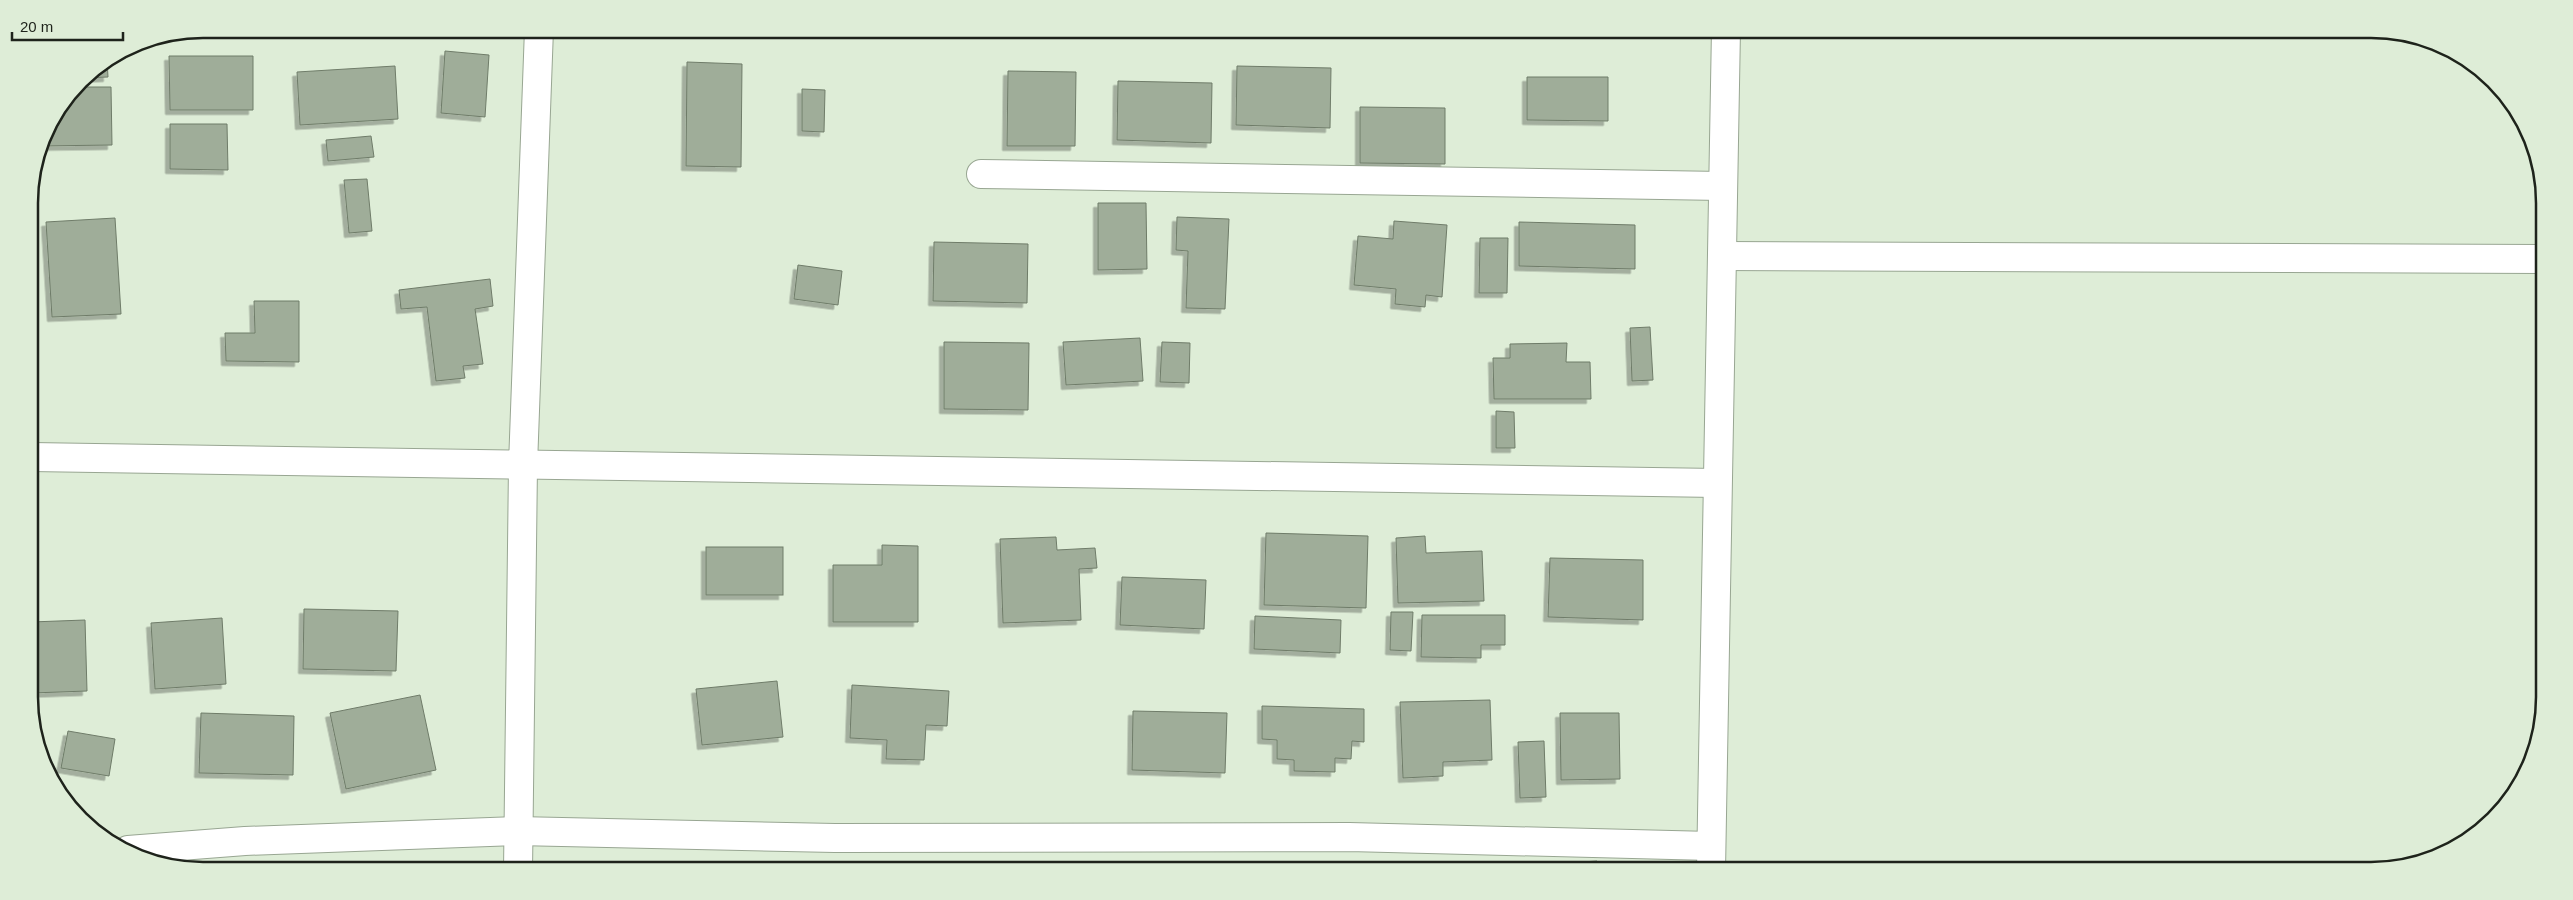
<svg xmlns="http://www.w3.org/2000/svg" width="2573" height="900" viewBox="0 0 2573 900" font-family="Helvetica,sans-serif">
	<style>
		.building { fill: #9fad99; stroke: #6f7c69; filter: url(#shadow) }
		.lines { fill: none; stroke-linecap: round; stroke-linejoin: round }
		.minor-casing { stroke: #98a692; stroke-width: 30 }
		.minor { stroke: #fff; stroke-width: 28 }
		.rim { fill: none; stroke: #1e231b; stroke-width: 2.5 }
	</style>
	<defs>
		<filter id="shadow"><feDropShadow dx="-4.5" dy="4.5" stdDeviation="0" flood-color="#0004"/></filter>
	</defs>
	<rect width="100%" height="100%" fill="#deedd7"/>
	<!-- building -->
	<g class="building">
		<path d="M445 51 489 55 485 117 441 113Z"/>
		<path d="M169 56H253V110H170Z"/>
		<path d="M107 60 108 77 83 78 88 72Z"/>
		<path d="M687 62 742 64 741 167 686 166Z"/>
		<path d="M395 66 398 119 300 125 297 72Z"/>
		<path d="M1237 66 1331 68 1330 128 1236 125Z"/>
		<path d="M1008 71 1076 72 1075 146H1007Z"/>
		<path d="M1527 77H1608V121L1527 120Z"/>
		<path d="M1118 81 1212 83 1211 143 1117 140Z"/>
		<path d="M76 87H111L112 145 41 146 47 125Z"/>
		<path d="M802 89 825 90 824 132 802 131Z"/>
		<path d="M1360 107 1445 108V164L1360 163Z"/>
		<path d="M170 124H227L228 170 170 169Z"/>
		<path d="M371 136 374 157 328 161 326 140Z"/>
		<path d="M367 179 372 231 349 233 344 180Z"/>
		<path d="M1098 203H1146L1147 269 1098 270Z"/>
		<path d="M1177 217 1229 219 1225 309 1186 308 1188 251 1176 250Z"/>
		<path d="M115 218 121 314 52 317 46 222Z"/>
		<path d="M1394 221 1447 225 1442 297 1426 295 1425 307 1395 304 1396 289 1354 285 1358 236 1393 239Z"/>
		<path d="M1519 222 1635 225V269L1519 266Z"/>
		<path d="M1480 238H1508L1507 293H1479Z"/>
		<path d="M934 242 1028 244 1027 303 933 301Z"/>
		<path d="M798 265 842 271 838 305 794 299Z"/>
		<path d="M490 279 493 306 475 309 483 364 463 366 465 378 436 381 427 307 401 309 399 290Z"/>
		<path d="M254 301H299V362L226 361 225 333H255Z"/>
		<path d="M1650 327 1653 380 1632 381 1630 328Z"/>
		<path d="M1140 338 1143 381 1066 385 1063 342Z"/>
		<path d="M944 342 1029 343 1028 410 944 409Z"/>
		<path d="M1162 342 1190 343 1189 383 1160 382Z"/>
		<path d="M1567 343 1566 362H1590L1591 399H1494L1493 358H1510V344Z"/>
		<path d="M1496 411 1514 412 1515 448H1496Z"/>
		<path d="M1266 533 1368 536 1366 608 1264 605Z"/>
		<path d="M1425 536 1426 553 1482 551 1484 601 1398 603 1396 538Z"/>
		<path d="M1056 537 1057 550 1095 548 1097 568 1079 569 1081 620 1003 623 1000 539Z"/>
		<path d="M882 545 918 546V622H833V565H882Z"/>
		<rect x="706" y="547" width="77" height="48"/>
		<path d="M1550 558 1643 560V620L1548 617Z"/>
		<path d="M1122 577 1206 580 1204 629 1120 625Z"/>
		<path d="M304 609 398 611 396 671 303 669Z"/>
		<path d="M1391 612H1413L1411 651 1390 650Z"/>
		<path d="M1422 615H1505V645H1481V658L1421 657Z"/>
		<path d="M1255 616 1341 620 1340 653 1254 649Z"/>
		<path d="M222 618 226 684 155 689 151 623Z"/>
		<path d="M85 620 87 691 32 693 31 622Z"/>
		<path d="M777 681 783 737 702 745 696 689Z"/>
		<path d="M852 685 949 691 947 726 926 725 924 760 886 759 887 740 850 738Z"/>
		<path d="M420 695 436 770 346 789 330 713Z"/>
		<path d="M1490 700 1492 760 1443 762V776L1403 778 1400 702Z"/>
		<path d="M1262 706 1364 709V742L1352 741 1351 759 1335 758V772L1294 771V760L1277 759V740L1262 739Z"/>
		<path d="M1133 711 1227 713 1225 773 1132 770Z"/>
		<path d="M201 713 294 716 293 775 199 773Z"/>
		<path d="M1560 713H1619L1620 779 1561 780Z"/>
		<path d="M68 731 115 739 109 776 61 768Z"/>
		<path d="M1544 741 1546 797 1520 798 1518 742Z"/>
		<path d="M1597 861 1598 871H1534V865Z"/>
	</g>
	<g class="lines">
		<!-- minor casing -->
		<g class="minor-casing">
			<g id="minor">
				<path d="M981 174 1722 186"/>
				<path d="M1722 256 2543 259"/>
				<path d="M31 457 1717 483"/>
				<path d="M128 850 245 841 517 831 835 838 1349 837 1711 846"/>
				<path d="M518 871 523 465 539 29"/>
				<path d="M1711 871 1726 29"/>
			</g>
		</g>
		<!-- minor -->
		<use href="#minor" class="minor"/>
	</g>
	<!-- crop -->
	<path d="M0 0H2573V900H0ZM203 38H2371A165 165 0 0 1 2536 203V697A165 165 0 0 1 2371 862H203A165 165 0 0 1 38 697V203A165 165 0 0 1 203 38Z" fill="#deedd7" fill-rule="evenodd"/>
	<path class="rim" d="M203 38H2371A165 165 0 0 1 2536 203V697A165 165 0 0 1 2371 862H203A165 165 0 0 1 38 697V203A165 165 0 0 1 203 38Z"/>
	<!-- scale -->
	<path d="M12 32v8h111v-8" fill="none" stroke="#1e231b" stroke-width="2.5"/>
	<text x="20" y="32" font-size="15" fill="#1e231b" stroke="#deedd7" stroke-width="4" paint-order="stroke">20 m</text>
</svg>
